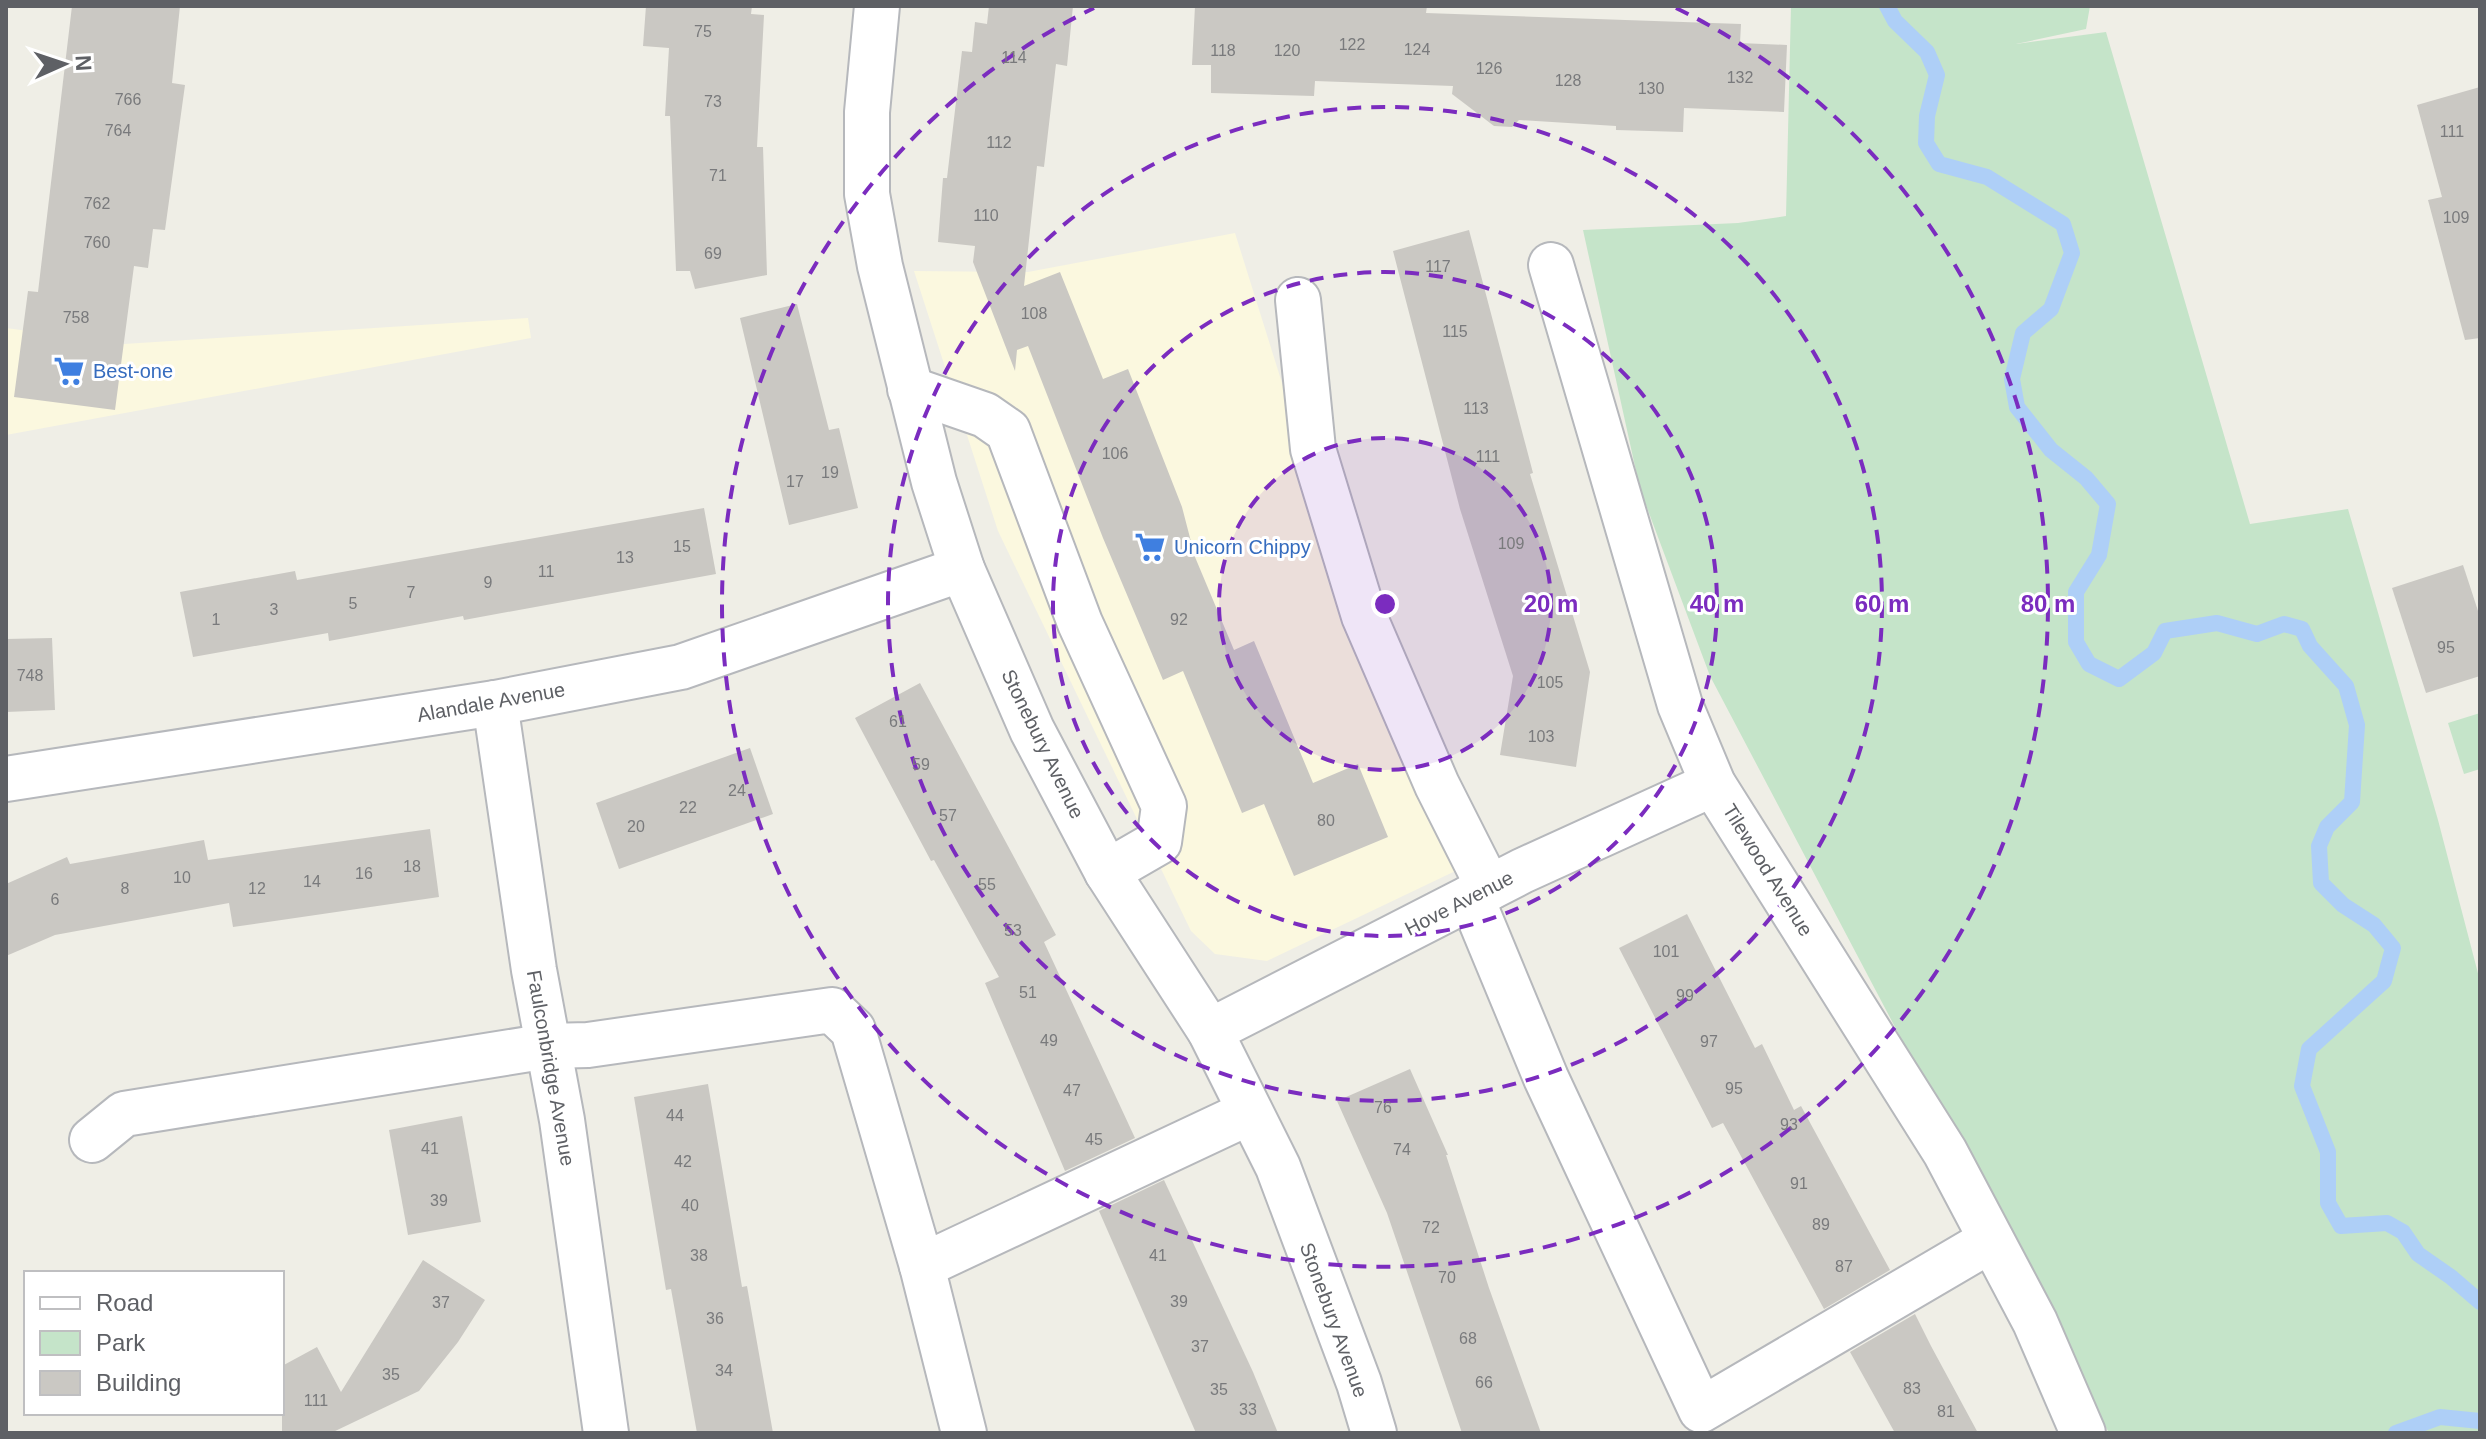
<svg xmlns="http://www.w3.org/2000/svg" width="2486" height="1439" viewBox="0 0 2486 1439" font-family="Arial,sans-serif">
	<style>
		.commercial { fill: #fbf8df }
		.green { fill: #c5e4c9 }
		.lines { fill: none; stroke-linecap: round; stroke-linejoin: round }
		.stream { stroke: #aecff7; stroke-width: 16 }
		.building { fill: #cac8c3 }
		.minor-casing { stroke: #b6b8bc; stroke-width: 48 }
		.minor { stroke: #fff; stroke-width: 44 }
		.ring { fill: none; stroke: #7b2cbf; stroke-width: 4; stroke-dasharray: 14 10 }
		.labels { text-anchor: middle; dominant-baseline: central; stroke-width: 6; stroke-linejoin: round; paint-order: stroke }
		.number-label { font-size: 16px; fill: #797a7c }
		.shop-label { font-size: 20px; fill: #366cbe; stroke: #fff; text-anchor: start }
		.street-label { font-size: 20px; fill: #5e6065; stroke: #fff }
		.centre { fill: #7b2cbf; stroke: #fff; stroke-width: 4 }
		.ring-label { font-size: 24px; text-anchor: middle; font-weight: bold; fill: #7b2cbf; stroke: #fff; stroke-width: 6; stroke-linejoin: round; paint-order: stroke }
	</style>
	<rect width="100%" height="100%" fill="#efeee6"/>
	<!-- commercial -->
	<g class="commercial">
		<path d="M1235 233 1388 721 1470 864 1267 961 1215 954 1191 931 998 531 914 271 1028 272Z"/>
		<path d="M528 318 531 338 6 435V328L124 344Z"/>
	</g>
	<!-- green -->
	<g class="green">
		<path d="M1791 6H2090L2086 29 2016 44 2106 32 2250 524 2348 509 2438 820 2480 981V1433H2109L1710 676 1640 489 1583 230 1738 223 1786 216Z"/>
		<path d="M2480 713V769L2464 774 2448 723Z"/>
	</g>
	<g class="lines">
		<!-- stream -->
		<g class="stream">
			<path d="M1887 6 1895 21 1927 52 1937 75 1927 116 1926 143 1939 164 1987 177 2063 224 2072 253 2051 309 2023 333 2012 379 2017 407 2051 450 2086 478 2108 504 2099 555 2076 592V642L2089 664 2119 679 2154 653 2165 631 2217 623 2257 634 2284 624 2302 629 2310 646 2346 686 2357 725 2352 802 2327 827 2319 846 2321 883 2343 905 2374 925 2393 948 2384 981 2309 1049 2302 1086 2328 1152V1203L2341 1226 2387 1223 2403 1232 2418 1254 2451 1277 2480 1302"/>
			<path d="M2396 1433 2440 1417 2480 1421"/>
		</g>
	</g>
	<!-- building -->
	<g class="building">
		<path d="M72 6H180L172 83 185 85 165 230 153 229 148 268 134 266 115 410 14 397 28 291 38 292Z"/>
		<path d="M646 6H752L751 14 764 15 757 147H763L767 275 695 289 690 271H676L670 116H665L669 48 643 46Z"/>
		<path d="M989 6H1073L1067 66 1056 64 1044 167 1037 166 1024 286 1060 272 1103 379 1128 369 1182 507 1195 557 1234 650 1254 641 1313 783 1358 764 1388 837 1294 876 1264 804 1242 813 1183 671 1163 680 1103 538 1028 346 1017 350 1015 371 973 262 975 246 938 242 943 178H947L962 51 972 52 975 22 987 24Z"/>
		<path d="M1195 6H1427L1426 13 1741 24 1740 43 1787 45 1784 112 1684 108 1683 132 1616 130V126L1519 120 1512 127 1494 126 1452 94 1453 86 1315 81 1314 96 1211 93V65H1192Z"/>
		<path d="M2480 87V338L2465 340 2428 200 2442 197 2417 105Z"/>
		<path d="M1469 230 1533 473 1530 474 1590 672 1576 767 1500 755 1513 676 1460 509 1393 251Z"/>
		<path d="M797 304 829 430 839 428 858 508 789 525 740 318Z"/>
		<path d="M704 508 716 574 464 620 463 616 329 641 328 633 193 657 180 592 295 571 297 580Z"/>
		<path d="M2463 565 2480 617V676L2426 693 2392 588Z"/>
		<path d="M52 638 55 710 6 712V639Z"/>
		<path d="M920 683 1056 935 1044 942 1135 1138 1065 1171 985 983 999 977 934 860 931 861 855 718Z"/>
		<path d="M750 748 773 814 619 869 596 803Z"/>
		<path d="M430 829 439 897 233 927 229 903 55 935 6 956V884L67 857 70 864 204 840 208 860Z"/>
		<path d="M1687 914 1755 1048 1762 1044 1794 1110 1801 1106 1890 1270 1824 1309 1723 1123 1712 1128 1619 948Z"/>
		<path d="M1410 1069 1448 1155H1446L1489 1288 1541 1433H1462L1387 1213 1337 1101Z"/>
		<path d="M708 1084 742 1287 747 1286 773 1433H697L671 1289 666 1290 634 1097Z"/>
		<path d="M462 1116 481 1222 408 1235 389 1130Z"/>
		<path d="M1164 1180 1253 1372 1278 1433H1196L1099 1211Z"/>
		<path d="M423 1260 485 1300 458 1342 419 1391 331 1433H282V1366L317 1347 341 1392Z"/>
		<path d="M1915 1314 1931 1346 1978 1433H1895L1850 1352Z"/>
	</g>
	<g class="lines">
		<!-- minor casing -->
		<g class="minor-casing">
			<g id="minor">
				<path d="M877 6 867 112V194L880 266 934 482 962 569 1032 730 1107 872 1210 1031 1278 1167 1359 1383 1374 1433"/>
				<path d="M1551 265 1680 705 1713 784 1945 1152 2035 1322 2083 1433"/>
				<path d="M1298 300 1313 449 1364 616 1437 785 1489 888"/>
				<path d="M910 389 985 415 1008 431 1080 623 1164 806 1159 842 1107 872"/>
				<path d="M495 703 534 970 562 1120 606 1433"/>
				<path d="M6 779 495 703 681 667 962 569"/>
				<path d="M1471 897 1546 1078 1701 1410 1991 1240"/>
				<path d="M1210 1031 1522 871 1713 784"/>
				<path d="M92 1140 124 1114 548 1046 588 1045 832 1010 853 1030 922 1266"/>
				<path d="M964 1433 922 1266 1250 1112"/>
			</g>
		</g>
		<!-- minor -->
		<use href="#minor" class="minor"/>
	</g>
	<!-- distance rings -->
	<circle cx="1385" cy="604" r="166" fill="#7b2cbf" fill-opacity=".12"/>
	<g class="ring">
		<circle cx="1385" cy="604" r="166"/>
		<circle cx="1385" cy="604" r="332"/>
		<circle cx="1385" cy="604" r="497"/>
		<path d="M1676 8A663 663 0 1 1 1094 8"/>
	</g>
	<!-- icons -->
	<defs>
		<g id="supermarket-bare" transform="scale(2.4)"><path d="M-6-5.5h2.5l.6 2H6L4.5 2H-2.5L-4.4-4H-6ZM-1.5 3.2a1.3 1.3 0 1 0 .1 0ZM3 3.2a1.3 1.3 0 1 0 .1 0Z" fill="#3f7fe0" stroke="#fff" stroke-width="2.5" paint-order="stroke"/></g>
	</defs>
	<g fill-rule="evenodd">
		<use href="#supermarket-bare" x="69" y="371"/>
		<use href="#supermarket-bare" x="1150" y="547"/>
	</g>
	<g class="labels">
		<!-- number labels -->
		<g class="number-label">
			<text x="703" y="31">75</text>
			<text x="1352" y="44">122</text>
			<text x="1417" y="49">124</text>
			<text x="1223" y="50">118</text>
			<text x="1287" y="50">120</text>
			<text x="1014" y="57">114</text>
			<text x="1489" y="68">126</text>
			<text x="1740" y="77">132</text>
			<text x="1568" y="80">128</text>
			<text x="1651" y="88">130</text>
			<text x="128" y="99">766</text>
			<text x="713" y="101">73</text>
			<text x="118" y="130">764</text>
			<text x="2452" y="131">111</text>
			<text x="999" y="142">112</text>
			<text x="718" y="175">71</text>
			<text x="97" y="203">762</text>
			<text x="986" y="215">110</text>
			<text x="2456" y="217">109</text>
			<text x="97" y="242">760</text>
			<text x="713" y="253">69</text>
			<text x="1438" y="266">117</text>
			<text x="1034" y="313">108</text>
			<text x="76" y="317">758</text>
			<text x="1455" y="331">115</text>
			<text x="1476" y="408">113</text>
			<text x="1115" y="453">106</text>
			<text x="1488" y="456">111</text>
			<text x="830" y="472">19</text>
			<text x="795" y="481">17</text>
			<text x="1511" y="543">109</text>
			<text x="682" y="546">15</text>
			<text x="625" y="557">13</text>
			<text x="546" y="571">11</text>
			<text x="488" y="582">9</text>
			<text x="411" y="592">7</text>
			<text x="353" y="603">5</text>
			<text x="274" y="609">3</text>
			<text x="216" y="619">1</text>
			<text x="1179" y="619">92</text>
			<text x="2446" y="647">95</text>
			<text x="30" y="675">748</text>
			<text x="1550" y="682">105</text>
			<text x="898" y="721">61</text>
			<text x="1541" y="736">103</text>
			<text x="921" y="764">59</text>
			<text x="737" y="790">24</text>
			<text x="688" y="807">22</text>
			<text x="948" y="815">57</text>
			<text x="1326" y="820">80</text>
			<text x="636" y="826">20</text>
			<text x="412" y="866">18</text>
			<text x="364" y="873">16</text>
			<text x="182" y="877">10</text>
			<text x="312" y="881">14</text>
			<text x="987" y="884">55</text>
			<text x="125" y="888">8</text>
			<text x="257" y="888">12</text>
			<text x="55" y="899">6</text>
			<text x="1013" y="930">53</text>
			<text x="1666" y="951">101</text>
			<text x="1028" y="992">51</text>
			<text x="1685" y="995">99</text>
			<text x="1049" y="1040">49</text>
			<text x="1709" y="1041">97</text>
			<text x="1734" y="1088">95</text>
			<text x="1072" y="1090">47</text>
			<text x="1383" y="1107">76</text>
			<text x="675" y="1115">44</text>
			<text x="1789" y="1124">93</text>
			<text x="1094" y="1139">45</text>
			<text x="430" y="1148">41</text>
			<text x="1402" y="1149">74</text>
			<text x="683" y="1161">42</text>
			<text x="1799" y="1183">91</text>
			<text x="439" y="1200">39</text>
			<text x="690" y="1205">40</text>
			<text x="1821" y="1224">89</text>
			<text x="1431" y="1227">72</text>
			<text x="699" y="1255">38</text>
			<text x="1158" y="1255">41</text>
			<text x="1844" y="1266">87</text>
			<text x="1447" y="1277">70</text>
			<text x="1179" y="1301">39</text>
			<text x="441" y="1302">37</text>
			<text x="715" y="1318">36</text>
			<text x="1468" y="1338">68</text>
			<text x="1200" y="1346">37</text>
			<text x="724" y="1370">34</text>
			<text x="391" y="1374">35</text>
			<text x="1484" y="1382">66</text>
			<text x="1912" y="1388">83</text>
			<text x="1219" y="1389">35</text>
			<text x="316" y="1400">111</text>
			<text x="1248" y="1409">33</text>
			<text x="1946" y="1411">81</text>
		</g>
		<!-- shop labels -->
		<g class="shop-label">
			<text x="93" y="371">Best-one</text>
			<text x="1174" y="547">Unicorn Chippy</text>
		</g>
		<!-- street labels -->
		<g class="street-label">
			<text transform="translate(491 702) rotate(-10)">Alandale Avenue</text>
			<text transform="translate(1043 744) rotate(64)">Stonebury Avenue</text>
			<text transform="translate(1768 870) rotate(58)">Tilewood Avenue</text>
			<text transform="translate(1459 903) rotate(-27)">Hove Avenue</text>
			<text transform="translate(551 1068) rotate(80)">Faulconbridge Avenue</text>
			<text transform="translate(1334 1320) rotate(70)">Stonebury Avenue</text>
		</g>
	</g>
	<circle cx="1385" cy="604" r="12" class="centre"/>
	<g class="ring-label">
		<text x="1551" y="612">20 m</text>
		<text x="1717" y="612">40 m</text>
		<text x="1882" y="612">60 m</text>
		<text x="2048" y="612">80 m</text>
	</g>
	<!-- border -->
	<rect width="2486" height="1439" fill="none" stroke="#5e6065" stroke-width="16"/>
	<!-- legend -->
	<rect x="24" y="1271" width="260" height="144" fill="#ffffff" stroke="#bfbfc1" stroke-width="2"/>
	<rect x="40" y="1297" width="40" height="12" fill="#ffffff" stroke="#bfbfc1" stroke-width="2"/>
	<text x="96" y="1311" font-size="24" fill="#5e6065">Road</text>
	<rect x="40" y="1331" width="40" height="24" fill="#c5e4c9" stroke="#bfbfc1" stroke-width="2"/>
	<text x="96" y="1351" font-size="24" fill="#5e6065">Park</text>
	<rect x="40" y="1371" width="40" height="24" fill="#cac8c3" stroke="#bfbfc1" stroke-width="2"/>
	<text x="96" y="1391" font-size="24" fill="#5e6065">Building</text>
	<!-- north arrow -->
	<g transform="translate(64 64) rotate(87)" stroke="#ffffff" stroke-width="6" paint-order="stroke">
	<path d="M0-6L14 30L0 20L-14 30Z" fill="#5e6065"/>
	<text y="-12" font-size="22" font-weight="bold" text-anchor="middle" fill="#5e6065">N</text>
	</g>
</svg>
